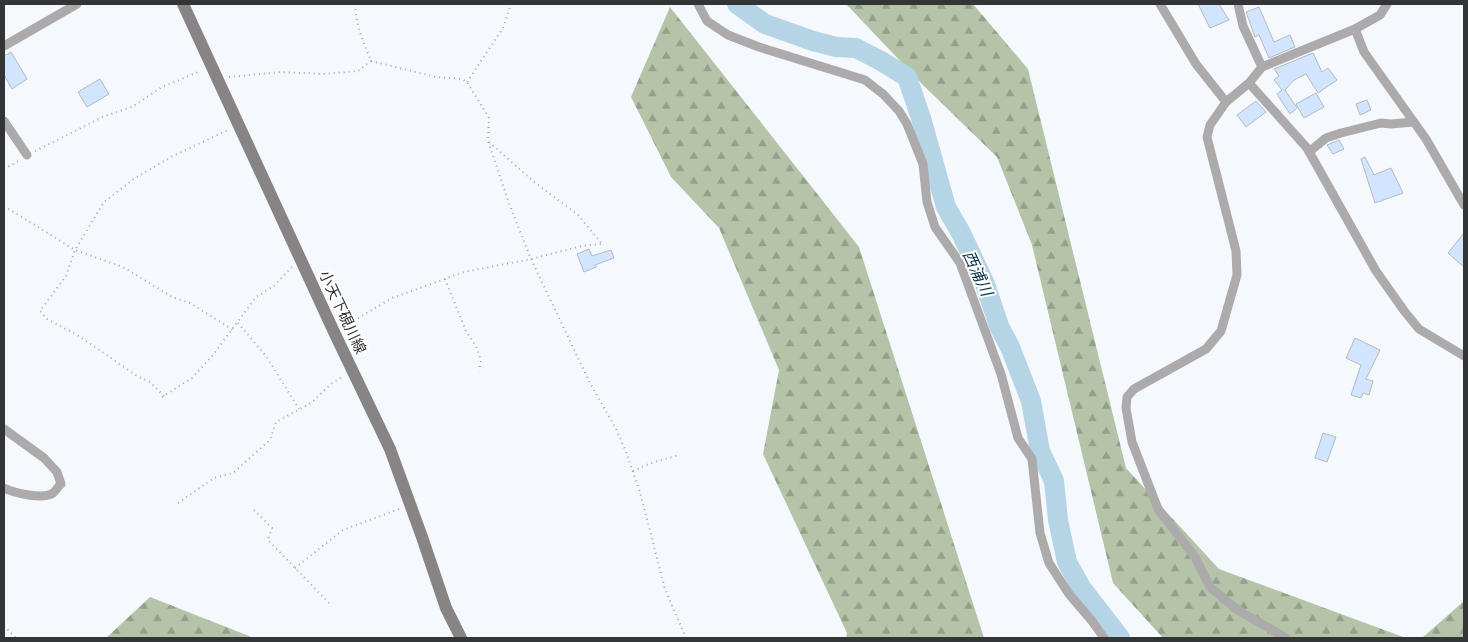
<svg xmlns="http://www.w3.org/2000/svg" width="1468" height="642" viewBox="0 0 1468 642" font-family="Quicksand,'Noto Sans JP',sans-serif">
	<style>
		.forest { fill: url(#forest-firs) }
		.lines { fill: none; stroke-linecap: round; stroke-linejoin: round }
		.river { stroke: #b5d4e5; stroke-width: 20 }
		.building { fill: #d1e5ff; stroke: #b7babe }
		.path { stroke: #a4a7aa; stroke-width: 2; stroke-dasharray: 1 4; stroke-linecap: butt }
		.minor { stroke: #acaaaa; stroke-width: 9 }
		.secondary { stroke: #888485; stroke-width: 12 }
		.labels { text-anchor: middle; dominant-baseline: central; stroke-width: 4; stroke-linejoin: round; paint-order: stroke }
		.street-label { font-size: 15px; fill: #333436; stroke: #fff }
		.water-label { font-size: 16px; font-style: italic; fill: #0a3448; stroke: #fff }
	</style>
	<defs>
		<pattern id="forest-firs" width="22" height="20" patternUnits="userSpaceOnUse" patternTransform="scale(1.25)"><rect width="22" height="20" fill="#b5c4a8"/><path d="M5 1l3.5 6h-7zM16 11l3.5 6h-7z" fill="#94a08a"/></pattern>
	</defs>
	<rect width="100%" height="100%" fill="#f5f9fd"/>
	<!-- forest -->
	<g class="forest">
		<path d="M846 4H973L1028 69 1126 468 1219 569 1406 638H1163L1113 583 1032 245 997 157 923 85Z"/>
		<path d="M670 7 859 247 984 638H846L847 633 763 454 779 370 719 228 671 177 631 97Z"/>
		<path d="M150 597 249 636 251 638H106Z"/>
		<path d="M1464 601V638H1422Z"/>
	</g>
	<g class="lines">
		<!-- river -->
		<path class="river" d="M737 4 765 24 813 41 836 47 856 48 881 61 907 77 921 118 946 207 961 233 985 284 999 326 1010 347 1031 401 1040 451 1054 481 1058 520 1067 562 1082 589 1120 638"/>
	</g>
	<!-- building -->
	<g class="building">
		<path d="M1198 4H1219L1229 20 1210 28Z"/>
		<path d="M1259 7 1274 42 1290 35 1295 47 1269 58 1259 35 1255 37 1246 12Z"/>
		<path d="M11 52 27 79 12 89 4 75V56Z"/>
		<path d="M1313 53 1322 72 1328 68 1337 80 1318 93 1306 74 1294 80 1285 90 1297 108 1290 114 1277 94 1282 90 1274 80 1279 76 1274 69Z"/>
		<path d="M100 79 109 94 87 107 78 92Z"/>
		<path d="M1316 93 1324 107 1304 118 1296 104Z"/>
		<path d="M1367 100 1371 110 1360 115 1356 104Z"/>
		<path d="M1256 101 1266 112 1246 127 1237 115Z"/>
		<path d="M1339 140 1344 149 1333 154 1327 145Z"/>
		<path d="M1365 157 1374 175 1391 168 1403 193 1375 203 1361 159Z"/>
		<path d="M1464 233V267L1448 253Z"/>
		<path d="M589 249 592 256 611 250 614 258 595 265 596 267 584 272 577 254Z"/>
		<path d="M1355 338 1380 350 1366 379 1373 381 1369 395 1363 393 1361 398 1351 395 1361 365 1346 358Z"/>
		<path d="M1323 433 1336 437 1327 462 1315 458Z"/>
	</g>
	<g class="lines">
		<!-- path -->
		<g class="path">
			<path d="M355 4C356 25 363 42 371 61"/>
			<path d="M371 61 436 77 462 79 467 82 489 118 488 141 510 206 531 259 590 383 615 427 625 449 640 492 665 589 686 638"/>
			<path d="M229 77 281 72 323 74 358 71 371 61"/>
			<path d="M467 82 503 28 511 4"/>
			<path d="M489 142 533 181 578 215 602 244"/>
			<path d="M35 151 105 116 132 107 162 87 201 71"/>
			<path d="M4 169 20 160"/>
			<path d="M4 206 75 250 123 267 172 297 190 303 233 330"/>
			<path d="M445 279 466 331 476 346 481 361 479 371"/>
			<path d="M238 323 266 356 299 409"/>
			<path d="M345 326 392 298 464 272 531 259 582 246 602 244"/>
			<path d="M164 396 150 382 137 376 79 336 47 319 40 311 66 276 75 250 104 202 135 178 171 157 228 130"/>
			<path d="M162 397 192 378 213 355 256 297 274 286 292 267"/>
			<path d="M633 471 651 463 679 455"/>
			<path d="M178 503 214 478 233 473 270 440 276 422 311 403 331 384 342 377"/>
			<path d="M254 510 272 528 268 540 329 603"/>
			<path d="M295 568 343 530 399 509"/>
			<path d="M4 626 16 638"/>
		</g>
		<!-- minor -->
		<g class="minor">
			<path d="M698 4 707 21 728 35 759 47 865 80 883 94 899 111 907 124 923 164 927 202 935 227 960 263 1001 374 1018 438 1032 459 1040 533 1049 563 1069 594 1092 621 1104 638"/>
			<path d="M1160 4 1196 64 1226 102"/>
			<path d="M1238 4 1243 26 1262 67"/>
			<path d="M1355 29 1364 52 1426 139 1464 205"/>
			<path d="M4 46 77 4"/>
			<path d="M1249 83 1307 148 1376 271 1405 312 1419 329 1464 356"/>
			<path d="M4 121 27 155"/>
			<path d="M1309 152 1326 138 1341 133 1381 123 1391 124 1414 122"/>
			<path d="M4 429 44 458 57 472 61 484C58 486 56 491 53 493 43 500 14 493 4 488"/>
			<path d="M1286 638 1236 609 1210 587 1195 557 1158 509 1132 442 1126 408 1127 397 1134 389 1206 349 1221 331 1237 275 1236 251 1207 137 1210 125 1226 102 1249 83 1262 67 1355 29 1380 15 1387 4"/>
		</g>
		<!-- secondary -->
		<path class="secondary" d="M183 4 334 332 390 449 422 537 446 608 461 638"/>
	</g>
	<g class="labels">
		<!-- street labels -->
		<g class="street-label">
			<text transform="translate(343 312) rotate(65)">小天下硯川線</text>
		</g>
		<!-- water labels -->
		<g class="water-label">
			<text transform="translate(978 273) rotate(65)">西浦川</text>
		</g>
	</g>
	<!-- border -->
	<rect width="1468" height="642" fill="none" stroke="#333436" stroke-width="10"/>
</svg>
